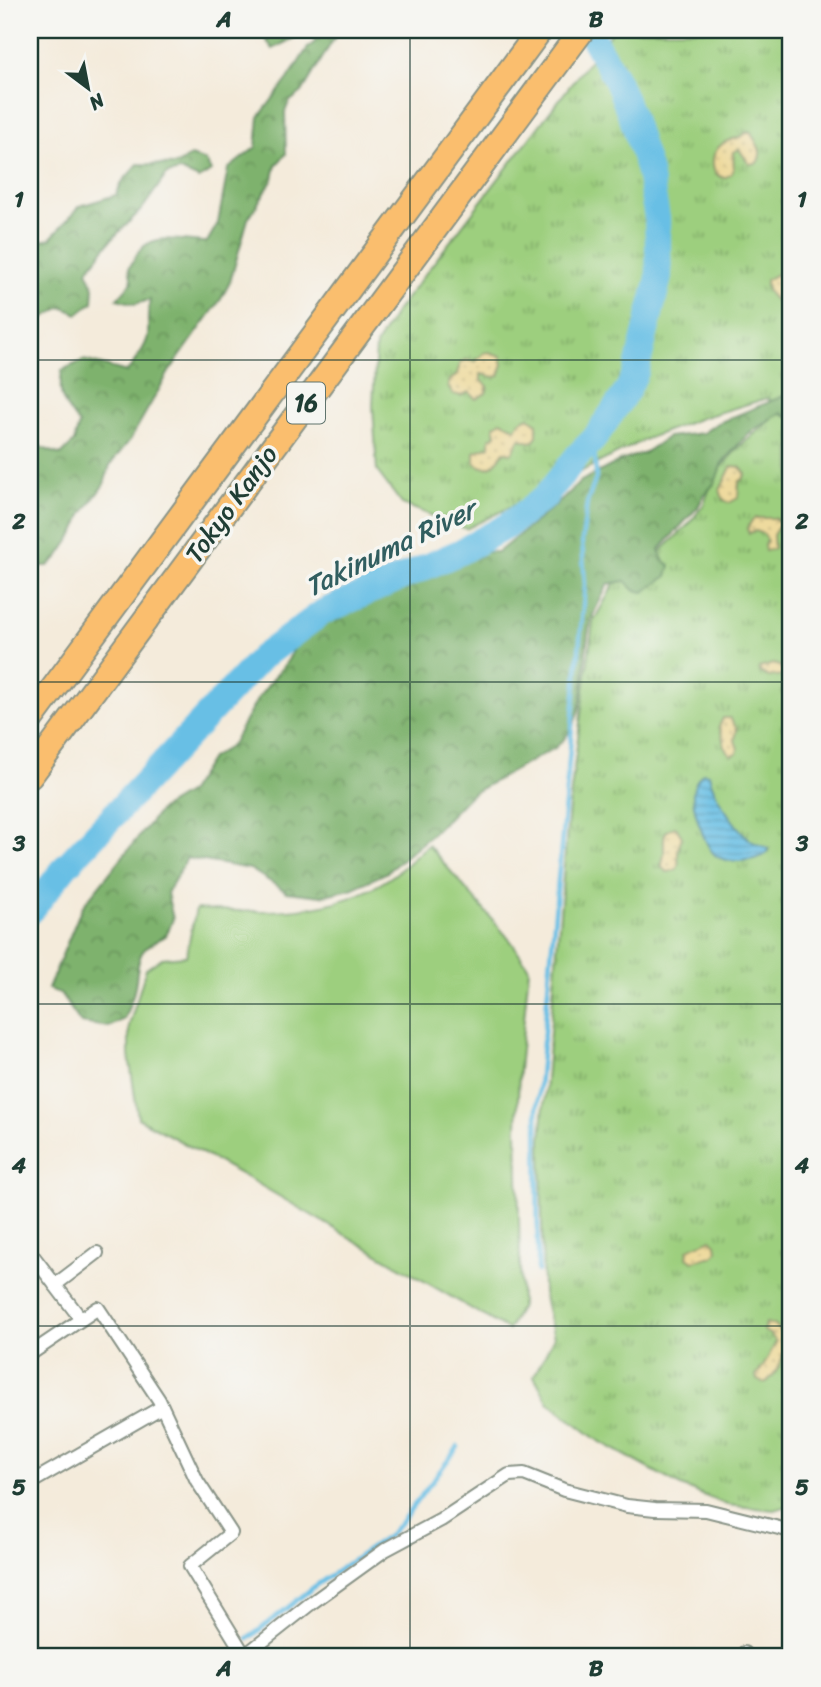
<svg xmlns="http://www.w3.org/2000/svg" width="821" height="1687" viewBox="0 0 821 1687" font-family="Sriracha,sans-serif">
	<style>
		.grass { fill: url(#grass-tufts); stroke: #5e8659; stroke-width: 2 }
		.forest { fill: url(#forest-crowns); stroke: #4e7850; stroke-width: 2 }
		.sand { fill: url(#sand-dots); stroke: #868c69; stroke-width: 2 }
		.green { fill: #9dcf7e; stroke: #5e8659; stroke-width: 2 }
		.water { fill: url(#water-rules); stroke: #447e8c; stroke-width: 2 }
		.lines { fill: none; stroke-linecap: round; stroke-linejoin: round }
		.stream { stroke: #68bfe5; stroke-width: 4.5 }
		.river { stroke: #68bfe5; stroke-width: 26 }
		.street-casing { stroke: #8a9488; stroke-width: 16 }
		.highway-casing { stroke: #8a9488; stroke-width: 28 }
		.street { stroke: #fff; stroke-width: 12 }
		.highway { stroke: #fabe6e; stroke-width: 24 }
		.grid { fill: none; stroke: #1f3d34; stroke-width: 2; stroke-opacity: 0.55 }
		.labels { text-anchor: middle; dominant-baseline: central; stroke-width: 7; stroke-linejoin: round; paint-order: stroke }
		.shield { fill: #f6f6f2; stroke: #60746d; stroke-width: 2 }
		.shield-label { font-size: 24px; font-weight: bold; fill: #1f3d34 }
		.street-label { font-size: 26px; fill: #1f3d34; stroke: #f6f6f2 }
		.water-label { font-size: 28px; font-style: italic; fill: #315e60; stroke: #f6f6f2 }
		.neatline { fill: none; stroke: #1f3d34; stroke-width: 2.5 }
		.grid-label { font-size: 23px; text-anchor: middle; font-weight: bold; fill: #1f3d34 }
	</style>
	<defs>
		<pattern id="grass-tufts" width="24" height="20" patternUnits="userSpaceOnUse" patternTransform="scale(1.75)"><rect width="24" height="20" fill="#9dcf7e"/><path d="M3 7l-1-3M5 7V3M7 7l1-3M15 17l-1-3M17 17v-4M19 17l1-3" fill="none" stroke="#7fa968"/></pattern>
		<pattern id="forest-crowns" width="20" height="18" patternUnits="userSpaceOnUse" patternTransform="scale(1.75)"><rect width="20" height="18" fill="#7eb26d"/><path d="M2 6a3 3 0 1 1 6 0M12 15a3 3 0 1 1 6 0" fill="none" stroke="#67925a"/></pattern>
		<pattern id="sand-dots" width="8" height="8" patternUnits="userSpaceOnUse" patternTransform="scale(1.75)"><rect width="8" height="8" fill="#eeda9e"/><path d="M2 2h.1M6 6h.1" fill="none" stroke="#ccbc89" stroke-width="1.8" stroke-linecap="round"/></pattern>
		<pattern id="water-rules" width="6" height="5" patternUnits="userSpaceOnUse" patternTransform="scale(1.75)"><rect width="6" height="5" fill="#68bfe5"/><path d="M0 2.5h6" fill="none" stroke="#559cba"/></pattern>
	</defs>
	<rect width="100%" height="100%" fill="#f6f6f2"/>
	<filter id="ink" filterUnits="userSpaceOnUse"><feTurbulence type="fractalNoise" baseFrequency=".0143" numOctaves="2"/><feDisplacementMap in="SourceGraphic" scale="14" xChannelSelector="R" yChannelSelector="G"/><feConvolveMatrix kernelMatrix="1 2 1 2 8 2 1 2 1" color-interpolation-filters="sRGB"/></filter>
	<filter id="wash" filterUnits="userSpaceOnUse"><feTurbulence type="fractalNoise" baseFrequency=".00686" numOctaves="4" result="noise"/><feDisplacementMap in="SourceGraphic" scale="28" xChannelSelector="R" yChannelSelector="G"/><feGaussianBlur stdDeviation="1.57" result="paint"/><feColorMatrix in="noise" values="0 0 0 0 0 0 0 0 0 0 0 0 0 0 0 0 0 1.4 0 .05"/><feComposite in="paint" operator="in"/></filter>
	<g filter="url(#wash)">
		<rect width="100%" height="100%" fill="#f4ebdb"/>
		<!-- grass -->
		<path class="grass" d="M613 30H791V1505L774 1510 727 1505 681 1486 597 1440 549 1403 534 1376 554 1337 543 1293 541 1140 569 807 593 622 619 575 655 557 689 524 704 504 715 474 738 448 775 416 768 398 701 418 646 439 466 529 402 504 377 471 373 406 376 345 395 313Z"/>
		<!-- forest -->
		<g class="forest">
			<path d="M274 30H339L302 92 289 102 285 112 286 154 276 165 273 179 248 219 230 282 221 299 169 372 130 440 110 465 104 484 82 515 75 532 58 557 48 566H34L30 562V413L40 447 61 455 74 442 79 424C62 403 58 397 62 370L84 360 127 372C134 362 146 348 148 336 149 322 146 316 150 300L135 304 117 299 132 282 129 268C133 262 136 254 141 249 157 232 187 242 207 242L218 223 228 169 256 147 259 117 288 79 307 49 316 41 309 30 273 49 266 40Z"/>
			<path d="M191 156 206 161 211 171 199 179 181 171 167 174 142 209 112 239 87 271 94 287 93 302 78 314 62 307 30 326V243L50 239 80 206 116 195 122 182 138 164 175 165Z"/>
			<path d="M783 396 791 398V418L781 413 749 433 722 463 715 483 704 495 698 507 659 550 663 560 670 565 667 576 644 592 634 590 626 581 608 584C603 596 593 611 590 624 580 666 592 718 555 748L471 794 432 834 386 873 351 889 321 896 287 892 250 869 187 858 167 893 173 919 166 936C134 950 140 958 135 987 133 998 128 1009 124 1019L109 1027 81 1023 60 993 48 989 82 907 161 809 189 792 211 758 231 746 258 698 288 660 300 636 337 616 404 584 481 552H498L563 499 581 481 622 460 644 453 668 437 703 433 716 424Z"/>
		</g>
		<!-- sand -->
		<g class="sand">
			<path d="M747 132H751C756 145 765 150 757 163L749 164 739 149 734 152C731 165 740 171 724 178 709 174 710 154 721 145 729 137 739 141 747 132Z"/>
			<path d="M777 274 787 278 791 275V293L787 298 776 301C768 294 766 290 766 280Z"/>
			<path d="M489 352 501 356 503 364 499 376 495 377 481 374V380L488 386 486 393 476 399 469 392 461 396 453 394 448 386 450 380 456 376 461 362 467 360 475 362 484 353Z"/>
			<path d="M529 417 537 424V436L534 441 530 442 520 439 512 453 504 452C496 464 488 474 474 462V452L490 446V438L496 435 494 426 501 421 516 429 520 421Z"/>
			<path d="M735 466 740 467 746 474 743 479 739 482 738 498 729 503 723 499 720 490 731 467Z"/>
			<path d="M755 518H775L780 524 773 535 774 549 765 551 764 545 767 540 764 534 756 531 749 533 747 529 752 520Z"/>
			<path d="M773 664 786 668 791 667V686L783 675 769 677 760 672 759 668Z"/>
			<path d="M723 718H730L737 729 735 740 738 749 737 753 731 755C722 749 724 736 719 727Z"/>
			<path d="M676 827 682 837C680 843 677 849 678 855 679 865 680 871 667 872L662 868C661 861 665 857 664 851 664 840 661 829 676 827Z"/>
			<path d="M711 1239 716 1244 717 1251 713 1256 693 1261 687 1257 688 1250C695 1244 703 1244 711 1239Z"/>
			<path d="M766 1323C778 1325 782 1331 787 1341 784 1356 778 1374 765 1383L757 1380 756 1375 763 1367 776 1342 771 1335 764 1331Z"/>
		</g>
		<!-- green -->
		<path class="green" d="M428 845 511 941 529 968 519 1070 517 1129 521 1306 508 1330 253 1181 138 1118 129 1055V1026L146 969 162 958 186 956 196 909C261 913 335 916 391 877 404 868 416 855 428 845Z"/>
		<!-- water -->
		<path class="water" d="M703 773 709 774C712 794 734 825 749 839 755 845 762 845 768 849L766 854C753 861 732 864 718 857 705 850 692 806 693 792 694 785 698 778 703 773Z"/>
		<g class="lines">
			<!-- stream -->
			<g class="stream">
				<path d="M538 1271 537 1109 585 585 582 541 587 503 596 478 594 439"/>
				<path d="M248 1639 315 1586 388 1536 402 1521 458 1447"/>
				<path d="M223 1657 229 1653"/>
			</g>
			<!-- river -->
			<path class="river" d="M30 912 66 866 262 657 323 612 460 552 507 526 545 497 578 455 594 439 627 391 636 372 659 277 657 218 649 172 632 118 617 81 588 30"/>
		</g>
	</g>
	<g filter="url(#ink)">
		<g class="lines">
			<!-- street casing -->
			<g class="street-casing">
				<g id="street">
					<path d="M30 1252 81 1319"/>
					<path d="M55 1285 97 1253"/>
					<path d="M30 1354 98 1308 159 1400 197 1481 231 1533 190 1566 245 1656"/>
					<path d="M30 1483 162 1407"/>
					<path d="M243 1657 310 1604 385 1550 441 1520 509 1475 524 1474 564 1490 627 1506 655 1509 706 1510 791 1531"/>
					<path d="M741 1657 744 1653"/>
				</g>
			</g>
			<!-- highway casing -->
			<g class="highway-casing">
				<g id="highway">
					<path d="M30 720 540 30"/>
					<path d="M30 776 582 30"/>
				</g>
			</g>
			<!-- street -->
			<use href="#street" class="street"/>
			<!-- highway -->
			<use href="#highway" class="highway"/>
		</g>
	</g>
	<!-- grid -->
	<path class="grid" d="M410 30V1657M30 360H791M30 682H791M30 1004H791M30 1326H791"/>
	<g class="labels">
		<!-- shield labels -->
		<rect class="shield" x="287" y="382.5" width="38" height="41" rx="5"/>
		<g class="shield-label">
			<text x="306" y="403">16</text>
		</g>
		<!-- street labels -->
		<g class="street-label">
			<text transform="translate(231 504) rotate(-54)">Tokyo Kanjo</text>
		</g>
		<!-- water labels -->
		<g class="water-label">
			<text transform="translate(390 548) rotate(-26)">Takinuma River</text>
		</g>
	</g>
	<!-- margin -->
	<rect width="821" height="1687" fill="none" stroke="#f6f6f2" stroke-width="77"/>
	<!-- north arrow -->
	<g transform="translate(88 88) rotate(148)" stroke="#f6f6f2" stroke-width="5" paint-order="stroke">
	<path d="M0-5L12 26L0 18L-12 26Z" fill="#1f3d34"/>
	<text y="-10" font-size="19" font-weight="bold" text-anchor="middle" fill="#1f3d34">N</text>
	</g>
	<rect x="38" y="38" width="744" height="1610" class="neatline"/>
	<g class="grid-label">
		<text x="224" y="27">A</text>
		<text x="596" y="27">B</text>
		<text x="19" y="207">1</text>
		<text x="802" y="207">1</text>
		<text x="19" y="529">2</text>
		<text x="802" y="529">2</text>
		<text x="19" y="851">3</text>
		<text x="802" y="851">3</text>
		<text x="19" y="1173">4</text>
		<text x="802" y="1173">4</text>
		<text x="19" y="1495">5</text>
		<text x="802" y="1495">5</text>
		<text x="224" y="1676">A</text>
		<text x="596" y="1676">B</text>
	</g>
</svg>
